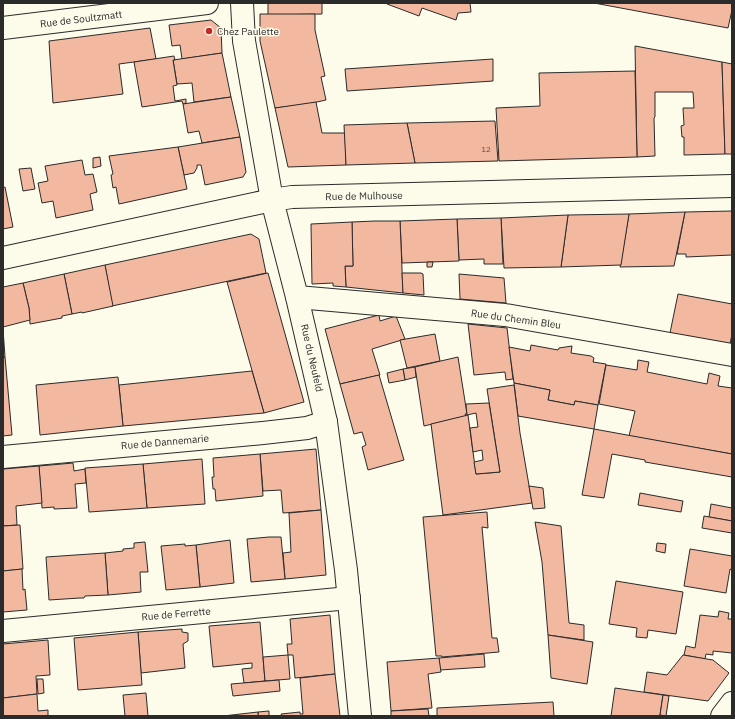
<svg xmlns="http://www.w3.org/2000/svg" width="735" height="719" viewBox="0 0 735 719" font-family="'IBM Plex Sans',sans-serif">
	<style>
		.building { fill: #f2b8a0; stroke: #2b2b2b }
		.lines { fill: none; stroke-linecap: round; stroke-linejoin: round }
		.minor-casing { stroke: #2b2b2b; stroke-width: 24 }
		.minor { stroke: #fdfbea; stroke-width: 22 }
		.poi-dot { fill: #c62828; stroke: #fdfbea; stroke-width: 1.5 }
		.labels { text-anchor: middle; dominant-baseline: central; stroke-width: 3; stroke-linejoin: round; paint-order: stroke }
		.number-label { font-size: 8px; fill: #5d4e48 }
		.street-label { font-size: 10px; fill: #2b2b2b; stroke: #fdfbea }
		.poi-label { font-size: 10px; fill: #2b2b2b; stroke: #fdfbea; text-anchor: start }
	</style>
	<rect width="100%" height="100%" fill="#fdfbea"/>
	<!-- building -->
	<g class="building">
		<path d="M268 3H322V14L268 15Z"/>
		<path d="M388 3H470L471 12 458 13 456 20 422 8 419 16 387 4Z"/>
		<path d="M594 3H732V10L728 28Z"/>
		<path d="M260 14H315V30L325 76 321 77 326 100 308 104 275 108 260 41Z"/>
		<path d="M211 20 221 28 222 53 182 59 180 45 172 46 169 25Z"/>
		<path d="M150 28 156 59 119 64 123 94 53 103 49 41Z"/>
		<path d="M635 46 722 62 725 154 684 155V137H682L681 126 684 125 683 108H694L693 92H655V117L654 118 655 156 637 157Z"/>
		<path d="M222 53 231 97 194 102 192 83 177 84 173 60Z"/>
		<path d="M174 56 175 60H173L177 85 173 86 175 101 186 99V103L183 104 182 101 142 107 134 62Z"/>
		<path d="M493 59V81L347 91 345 69Z"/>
		<path d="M722 62 732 64V154H725Z"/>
		<path d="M635 71 637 157 499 161 496 108 540 106 539 73Z"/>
		<path d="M231 97 240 137 202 143 199 131 188 133 183 104Z"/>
		<path d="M316 102 322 133H345L346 165 288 167 275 108Z"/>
		<path d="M495 121 498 161 415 163 407 123Z"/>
		<path d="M407 123 415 163 346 165 344 125Z"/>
		<path d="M240 137 246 172 243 177 205 185 201 165H197V168L194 173 184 175 178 147Z"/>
		<path d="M178 147 187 189 119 204 116 187 113 188 111 175 113 174 109 156Z"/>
		<path d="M100 157 101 166 93 168V158Z"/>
		<path d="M82 160 85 175 93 174 97 192 90 194 93 210 56 218 53 201 42 203 38 183 48 181 45 166Z"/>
		<path d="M31 168 35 189 23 191 19 169Z"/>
		<path d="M5 187 13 227 3 229V188Z"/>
		<path d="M732 211V255L686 257V254H677L685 212Z"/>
		<path d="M685 212 674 266 620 267 629 214Z"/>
		<path d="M629 214 621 265 561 267 568 215Z"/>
		<path d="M568 215 561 267 504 268 501 218Z"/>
		<path d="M501 218 503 264H484V259L459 260 457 219Z"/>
		<path d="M457 219 459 261 402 263 400 221Z"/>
		<path d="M375 221H400L403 293 346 287 345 266H353L352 222Z"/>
		<path d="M352 222 353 266H345L346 287 333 286V283L312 284 311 224Z"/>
		<path d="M251 234 259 239 266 273 112 306 105 265Z"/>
		<path d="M427 262H433L432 267H427Z"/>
		<path d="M105 265 113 306 82 313V312L72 314 64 274Z"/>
		<path d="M268 273 304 402 264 413 227 282Z"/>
		<path d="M402 273H421L423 274 424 295 403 293Z"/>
		<path d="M64 274 72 314 62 316V318L30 324 29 308 23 283Z"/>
		<path d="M459 274 504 278 506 303 460 299Z"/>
		<path d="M23 283 29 308 30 320 3 327V287Z"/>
		<path d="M678 294 732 304V334L730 344 670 333Z"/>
		<path d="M379 315 380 321 396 316 405 339 372 349 380 375 340 384 325 329Z"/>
		<path d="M468 324 507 328 513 379 506 380 505 372 474 375Z"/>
		<path d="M3 329 5 357 3 358Z"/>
		<path d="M435 334 440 361 407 368 400 340Z"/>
		<path d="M531 345 558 350 559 348 572 346 571 353 591 356 594 358 593 362 606 364 598 405 575 401 574 405 548 400 550 390 514 383 509 347 530 351Z"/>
		<path d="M5 357 12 435 3 436V358Z"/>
		<path d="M458 357 467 414H465L466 416 424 426 415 367Z"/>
		<path d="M638 360 649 362 647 372 707 384 709 373 720 376 718 386 732 388V454L629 436 635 411 599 404 606 365 637 370Z"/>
		<path d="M415 367 416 377 405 380 403 369Z"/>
		<path d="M403 369 405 380 389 383 387 373Z"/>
		<path d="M252 371 264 413 123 426 119 385Z"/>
		<path d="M379 375 404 460 368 470 362 447 366 445 362 432 354 434 340 384Z"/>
		<path d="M118 377 123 426 40 435 36 385Z"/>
		<path d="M514 383 550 390 548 400 574 405 575 401 598 405 594 429 518 416Z"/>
		<path d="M514 385 520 433 532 503 443 515 431 424 468 415 476 474 500 472 487 389Z"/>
		<path d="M489 403 500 472 476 474 474 462 483 460 482 450 473 452 470 428 478 427 476 413 467 415 466 404Z"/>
		<path d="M594 429 732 454V477L645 462V460L612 454 604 498 582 495Z"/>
		<path d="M316 449 321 510 283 513 281 490 263 491 260 454Z"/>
		<path d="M260 454 263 496 216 501 215 489H213L212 477H214L213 458Z"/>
		<path d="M202 459 205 504 147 508 143 464Z"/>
		<path d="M73 463 74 471 85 469 86 483 75 484 77 508 54 509V507L42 508 39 466Z"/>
		<path d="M143 464 147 508 89 512 85 468Z"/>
		<path d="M39 466 42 503 16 506 17 525 3 526V469Z"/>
		<path d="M529 486 543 488 545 508 533 509Z"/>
		<path d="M640 493 683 501 681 512 638 505Z"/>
		<path d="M711 504 732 508V521L709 517Z"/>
		<path d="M321 510 326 575 285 579 283 553 291 552 289 513Z"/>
		<path d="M487 512 488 528 482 527 492 638H497L499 652 442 657V656H436L423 517Z"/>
		<path d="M704 516 732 521V533L702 528Z"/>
		<path d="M535 522 561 526 569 623 584 625V640L548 635 542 562Z"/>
		<path d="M20 525 23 569 3 571V526Z"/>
		<path d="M269 537H281L285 579 251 582 247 539Z"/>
		<path d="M230 540 234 583 200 587 196 545Z"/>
		<path d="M145 542 148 572H140L141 592 108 595 105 553 123 551V549L134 548V543Z"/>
		<path d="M657 543 666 544 665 553 656 551Z"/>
		<path d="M185 544V546L196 545 200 587 166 590 161 546Z"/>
		<path d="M690 549 732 556V570L730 569 726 593 684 586Z"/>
		<path d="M105 553 108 595 85 596 84 598H80L49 600 46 557Z"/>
		<path d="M22 569 23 590 25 589 27 610 3 612V571Z"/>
		<path d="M616 581 683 592 676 634 648 630 647 638 636 637 637 628 609 624Z"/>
		<path d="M719 611 729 613 728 619H732V653L713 651V655L706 654 705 659 684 655 686 646 695 648 700 615 718 617Z"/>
		<path d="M330 615 335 674 295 678 293 655H288L287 644H292L290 619Z"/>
		<path d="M260 622 265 681 244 683 242 669 252 668V663L213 667 209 626Z"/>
		<path d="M182 629V632L188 633V641L183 644 185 668 141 673 138 632Z"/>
		<path d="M138 632 142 685 78 690 74 638Z"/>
		<path d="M548 635 593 642 587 684 551 678Z"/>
		<path d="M48 640 50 675 36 676 37 694 3 698V644Z"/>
		<path d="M484 654 485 667 440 670 439 658Z"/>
		<path d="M288 655 290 679 265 681 263 657Z"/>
		<path d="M683 655 713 660 729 673 708 701 644 692 647 672 667 675Z"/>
		<path d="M439 658 441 672 428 674 432 708 391 711 387 662Z"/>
		<path d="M335 674 340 716H282L281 714 300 712V714H303L300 678Z"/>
		<path d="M37 679H43L44 693 38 694Z"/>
		<path d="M279 680 280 691 233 696 231 684Z"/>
		<path d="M615 688 663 695 660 715 663 716H611Z"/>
		<path d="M146 693 148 716H125L123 695Z"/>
		<path d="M37 694 38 711 48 710V716H3V698Z"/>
		<path d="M663 695 669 696 666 716 660 715Z"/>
		<path d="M553 702 554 716H437V708Z"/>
		<path d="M428 709 429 716H391V711Z"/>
		<path d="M269 711V716H258V712Z"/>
		<path d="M258 712V716H223Z"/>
	</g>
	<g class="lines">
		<!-- minor casing -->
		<g class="minor-casing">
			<g id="minor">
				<path d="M242 3 244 41 272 200 297 297 326 422 346 570 360 716"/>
				<path d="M3 28 207 3"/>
				<path d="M3 258 272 200 292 197 732 186"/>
				<path d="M297 297 505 315 732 355"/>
				<path d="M3 457 263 433 307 428 326 422"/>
				<path d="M3 631 349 598"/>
				<path d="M722 716 732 703"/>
			</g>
		</g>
		<!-- minor -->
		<use href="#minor" class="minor"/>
	</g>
	<!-- markers -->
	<circle class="poi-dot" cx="209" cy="31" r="4"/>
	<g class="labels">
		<!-- number labels -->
		<g class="number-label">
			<text x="486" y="149">12</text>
		</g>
		<!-- street labels -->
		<g class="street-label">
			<text transform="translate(81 19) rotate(-7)">Rue de Soultzmatt</text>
			<text transform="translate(364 196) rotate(-1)">Rue de Mulhouse</text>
			<text transform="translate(516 319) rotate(8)">Rue du Chemin Bleu</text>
			<text transform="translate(312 358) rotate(77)">Rue du Neufeld</text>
			<text transform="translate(165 442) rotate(-5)">Rue de Dannemarie</text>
			<text transform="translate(176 614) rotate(-5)">Rue de Ferrette</text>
		</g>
		<!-- poi labels -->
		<g class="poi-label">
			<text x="217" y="31">Chez Paulette</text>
		</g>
	</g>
	<!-- border -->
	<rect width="735" height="719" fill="none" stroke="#2b2b2b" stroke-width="8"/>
</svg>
